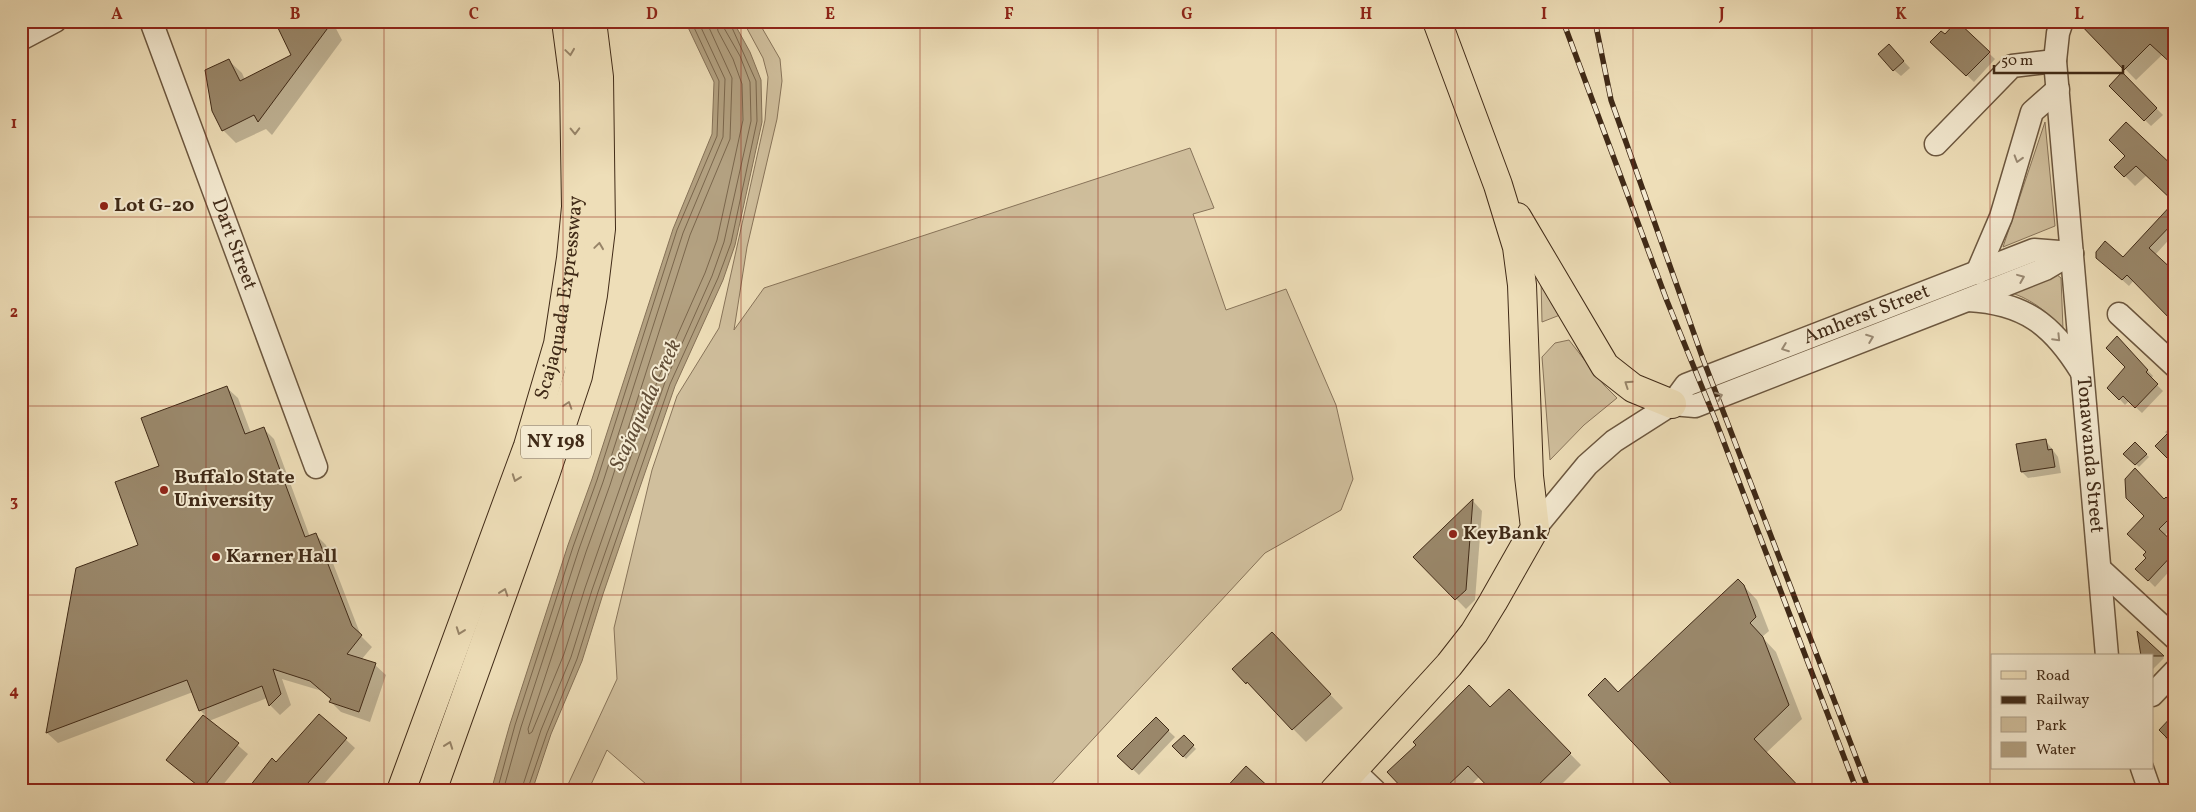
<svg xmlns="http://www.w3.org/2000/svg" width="2196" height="812" viewBox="0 0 2196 812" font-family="Vollkorn,serif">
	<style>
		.green { fill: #d0bf9d; stroke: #88745a }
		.water { fill: #b3a181; stroke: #857157 }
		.shadow { fill: #0003 }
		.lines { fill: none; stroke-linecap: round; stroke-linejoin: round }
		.shore { stroke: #7a664c; stroke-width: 1 }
		.building { fill: #9a886b; stroke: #402a17 }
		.minor-casing { stroke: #6c573f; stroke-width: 25 }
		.major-casing { stroke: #402a17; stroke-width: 30 }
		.highway-casing { stroke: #402a17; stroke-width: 30 }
		.minor { stroke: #f4ead1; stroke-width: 22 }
		.major { stroke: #eedeb8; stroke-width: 28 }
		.highway { stroke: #eedeb8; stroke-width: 28 }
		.rail-casing { stroke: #402a17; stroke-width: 5.5 }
		.rail { stroke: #f4ead1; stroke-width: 4; stroke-dasharray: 11; stroke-linecap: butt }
		.oneway { stroke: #978468 }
		.oneway2 { stroke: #9a8a74 }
		.grid { fill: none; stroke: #8f2418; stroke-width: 1; stroke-opacity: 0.55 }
		.poi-dot { fill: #8f2418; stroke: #f4ead1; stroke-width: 2 }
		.labels { text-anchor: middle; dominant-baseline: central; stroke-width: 4; stroke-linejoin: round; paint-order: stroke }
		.shield { fill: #f4ead1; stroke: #76644f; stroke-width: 1 }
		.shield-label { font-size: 19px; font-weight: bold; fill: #402a17 }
		.poi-label { font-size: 20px; font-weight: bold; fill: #402a17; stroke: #f4ead1; text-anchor: start }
		.street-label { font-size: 20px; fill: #402a17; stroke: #f4ead1 }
		.water-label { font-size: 21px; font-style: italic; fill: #624e37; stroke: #f4ead1 }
		.neatline { fill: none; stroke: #8f2418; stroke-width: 2 }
		.grid-label { font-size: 16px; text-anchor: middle; font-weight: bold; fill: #8f2418 }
	</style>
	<rect width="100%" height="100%" fill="#eedeb8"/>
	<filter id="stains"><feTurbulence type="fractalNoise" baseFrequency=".004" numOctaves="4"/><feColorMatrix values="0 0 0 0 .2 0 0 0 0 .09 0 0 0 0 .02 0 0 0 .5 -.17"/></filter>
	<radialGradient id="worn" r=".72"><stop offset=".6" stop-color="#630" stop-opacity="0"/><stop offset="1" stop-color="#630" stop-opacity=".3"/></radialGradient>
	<!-- green -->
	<g class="green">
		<path d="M743 21H758L780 59 782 81 777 119 747 247 734 330 764 288 1190 148 1214 208 1193 214 1226 310 1286 289 1336 405 1353 479 1341 510 1265 553 1045 791H654L607 750 588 791H565L617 679 614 628 652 470 677 396 719 328 765 120 768 77 763 58Z"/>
		<path d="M2045 122 2055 226 2003 247Z"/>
		<path d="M2056 274 2061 278 2063 329C2047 311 2029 297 2005 291Z"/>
		<path d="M1541 279 1560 315 1542 322Z"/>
		<path d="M1569 340 1604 385 1617 398 1584 425 1550 460 1542 357 1555 343Z"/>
	</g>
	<!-- water -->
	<path class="water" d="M685 21H733L750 52 761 80 762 122 735 245 723 280 675 386 603 594 582 661 551 734 532 791H491L510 724 568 545 592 479 673 229 712 134 714 82Z"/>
	<!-- shadow -->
	<g class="shadow">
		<path d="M332 21 342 40 272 135 266 129 236 143 223 130 228 60 242 73 245 80 293 56Z"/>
		<path d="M2175 21 2162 55 2136 80 2083 26Z"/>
		<path d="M1957 23 1995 59 1974 82 1932 42 1945 36Z"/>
		<path d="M1895 52 1910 68 1901 76 1894 70Z"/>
		<path d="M2122 74 2163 115 2151 126 2110 86Z"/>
		<path d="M2127 156 2147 175 2135 186 2116 167Z"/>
		<path d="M2175 218V233L2155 255 2169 268 2175 263V329L2169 324 2172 320 2134 280 2129 286 2104 264 2123 258Z"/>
		<path d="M2123 344 2153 376 2151 379 2163 391 2142 413 2129 401 2125 405 2109 388 2127 367Z"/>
		<path d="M227 388 238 398 251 433 264 429 274 439 310 537 316 535 326 545 361 636 372 647 361 660 375 665 386 675 370 722 341 712 331 702 332 700 322 691 282 679 291 705 280 715 270 705 267 698 209 721 248 754 218 791H204L168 760 205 715 200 710 193 692 58 743 47 733 77 569 140 546 161 467Z"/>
		<path d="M2175 423V464L2168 435 2165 432Z"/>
		<path d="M2046 441 2058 457 2061 473 2028 478 2022 472 2018 445Z"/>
		<path d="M2135 444 2149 457 2139 467 2125 454Z"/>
		<path d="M1473 501 1482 511 1475 600 1466 609 1415 557Z"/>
		<path d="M2164 501 2175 506V525L2164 536 2175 546V565L2155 587 2137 569 2147 558Z"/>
		<path d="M1738 580 1757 600 1769 631 1762 637 1776 652 1802 719 1766 753 1803 791H1680L1618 693Z"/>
		<path d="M2139 634 2164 658 2152 670V656Z"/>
		<path d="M1285 647 1343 708 1306 742 1234 669Z"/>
		<path d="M1509 691 1581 765 1555 791H1494L1480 776 1465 791H1406Z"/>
		<path d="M319 715 355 748 318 791H248L276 763Z"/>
		<path d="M2175 716V748L2165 738Z"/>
		<path d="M1156 719 1175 737 1139 775 1125 762Z"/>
		<path d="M1184 737 1196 749 1186 759 1174 746Z"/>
		<path d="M1220 784 1226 790 1271 791H1213Z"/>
	</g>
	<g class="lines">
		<!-- shore -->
		<g class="shore">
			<path d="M706 21 732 78 730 139 690 235 610 485 586 552 528 729 529 734 532 732 564 654 585 588 658 379 705 273 717 240 743 120 742 84 733 59 718 31 716 21"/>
			<path d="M497 791 515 725 573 547 597 480 677 230 717 136 719 81 691 21"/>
			<path d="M503 791 521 727 579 549 603 482 683 233 723 137 725 79 698 21"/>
			<path d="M521 791 541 730 571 657 592 590 665 382 712 276 724 242 751 121 750 82 740 56 724 28 723 21"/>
			<path d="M527 791 547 733 577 659 598 592 670 384 718 278 731 243 757 121 756 81 729 21"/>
		</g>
	</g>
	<!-- building -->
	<g class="building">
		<path d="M292 21H333L258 122 254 115 222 131 212 111 205 70 229 59 240 81 291 55 278 28Z"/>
		<path d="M1957 21 1990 52 1966 76 1930 42 1941 31 1945 34Z"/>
		<path d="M2077 21H2175V67L2150 44 2124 70Z"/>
		<path d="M1889 44 1904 61 1893 71 1878 54Z"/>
		<path d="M2122 72 2157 108 2144 121 2109 86Z"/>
		<path d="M2126 122 2175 168V221L2149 248 2175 272V324L2127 275 2122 280 2096 258V252L2105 241 2123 257 2174 202 2136 166 2124 177 2114 167 2125 156 2109 140Z"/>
		<path d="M2117 336 2148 370 2146 372 2158 384 2135 408 2123 396 2119 400 2107 388 2125 367 2106 348Z"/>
		<path d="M227 386 245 434 264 427 305 537 316 533 352 626 362 635 347 654 376 663 359 712 329 702 331 699 310 681 273 669 281 694 269 706 262 686 199 711 187 680 46 733 76 568 138 545 115 482 159 466 141 418Z"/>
		<path d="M2175 426V466L2155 446Z"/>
		<path d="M2046 439 2048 450 2052 449 2055 467 2021 472 2016 444Z"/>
		<path d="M2135 442 2147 454 2135 465 2123 454Z"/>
		<path d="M2135 468 2164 499 2166 497 2175 505V513L2159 529 2175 544V552L2148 581 2135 569 2146 558 2143 555 2146 552 2127 534 2144 516 2126 498 2125 479Z"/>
		<path d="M1473 499 1466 590 1455 600 1413 557Z"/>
		<path d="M1738 579 1744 585 1756 617 1750 623 1763 637 1789 705 1754 739 1803 791H1678L1588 695 1605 678 1618 692Z"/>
		<path d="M2137 631 2164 656H2141Z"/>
		<path d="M1272 632 1331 694 1292 730 1247 682 1246 684 1232 669Z"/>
		<path d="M1469 685 1490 707 1509 689 1571 753 1532 791H1519L1513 784 1506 791H1492L1468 766 1442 791H1405L1387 772 1416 745 1413 742Z"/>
		<path d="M2175 713V746L2159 730Z"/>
		<path d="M319 714 347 738 301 791H246L272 758 276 762Z"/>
		<path d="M203 715 239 743 202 789 166 760Z"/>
		<path d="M1156 717 1169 730 1132 770 1117 756Z"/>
		<path d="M1184 735 1194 745 1183 757 1172 746Z"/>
		<path d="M1246 766 1273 791H1223Z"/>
	</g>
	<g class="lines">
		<!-- minor casing -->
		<g class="minor-casing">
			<g id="minor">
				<path id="s1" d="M151 21 316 467"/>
				<path id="s2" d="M2062 21 2058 33 2055 61 2107 656"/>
				<path d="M21 39 55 21"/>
				<path d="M1936 144 2012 66 2055 61"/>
				<path d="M1977 273 2001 217 2032 112 2058 89"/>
				<path d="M1968 300C2024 303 2052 324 2081 371"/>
				<path d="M2119 314 2175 366"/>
				<path d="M1672 404 1695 406 1967 300 2045 269 2072 253"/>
				<path id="s3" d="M1535 528 1587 465 1614 441 1672 404 1686 385 2034 250 2072 253"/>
				<path d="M2101 570 2175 638"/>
				<path d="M2152 695 2175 671"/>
				<path d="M2142 768 2150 791"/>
				<path d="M1354 771 1375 791"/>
			</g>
		</g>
		<!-- major casing -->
		<g class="major-casing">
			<g id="major">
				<path d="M1517 217 1605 366 1633 388 1672 404"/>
				<path d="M1334 791 1449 665 1474 633 1493 602 1535 528 1529 476 1522 285 1517 247 1498 185 1437 21"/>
			</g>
		</g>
		<!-- highway casing -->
		<g class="highway-casing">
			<g id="highway">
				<path id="s4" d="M401 791 528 446 558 344 571 258 576 207 574 82 566 21"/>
				<path d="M432 791 545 475 578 376 593 295 601 229 599 77 592 21"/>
			</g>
		</g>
		<!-- minor -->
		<use href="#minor" class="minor"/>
		<!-- major -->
		<use href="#major" class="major"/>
		<!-- highway -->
		<use href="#highway" class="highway"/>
		<!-- rail casing -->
		<g class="rail-casing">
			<g id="rail">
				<path d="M1563 21 1667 301 1715 419 1857 791"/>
				<path d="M1595 21 1611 100 1703 359 1869 791"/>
			</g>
		</g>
		<!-- rail -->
		<use href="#rail" class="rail"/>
	</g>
	<!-- one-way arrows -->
	<defs><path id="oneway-chevron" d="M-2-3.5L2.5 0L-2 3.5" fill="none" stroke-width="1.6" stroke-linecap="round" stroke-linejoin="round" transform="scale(1.25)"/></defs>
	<g class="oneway">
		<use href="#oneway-chevron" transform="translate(570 52) rotate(82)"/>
		<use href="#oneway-chevron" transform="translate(575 131) rotate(89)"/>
		<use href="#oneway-chevron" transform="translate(599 246) rotate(-82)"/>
		<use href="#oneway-chevron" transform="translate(1628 384) rotate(-146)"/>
		<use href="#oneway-chevron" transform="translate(568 405) rotate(-72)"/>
		<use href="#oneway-chevron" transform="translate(516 478) rotate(110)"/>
		<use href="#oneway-chevron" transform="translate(504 592) rotate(-71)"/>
		<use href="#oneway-chevron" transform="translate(460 631) rotate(110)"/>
		<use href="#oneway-chevron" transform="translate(449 745) rotate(-70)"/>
	</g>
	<g class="oneway2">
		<use href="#oneway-chevron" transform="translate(2018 159) rotate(107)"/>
		<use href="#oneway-chevron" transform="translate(2021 278) rotate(-22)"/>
		<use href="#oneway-chevron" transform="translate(1870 338) rotate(-21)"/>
		<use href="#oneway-chevron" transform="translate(2057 338) rotate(46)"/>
		<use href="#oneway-chevron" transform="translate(1785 348) rotate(159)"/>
		<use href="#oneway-chevron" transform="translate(1719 396) rotate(-21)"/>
	</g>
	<!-- grid -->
	<path class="grid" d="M206 21V791M384 21V791M563 21V791M741 21V791M920 21V791M1098 21V791M1276 21V791M1455 21V791M1633 21V791M1812 21V791M1990 21V791M21 217H2175M21 406H2175M21 595H2175"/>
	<!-- markers -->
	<g class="poi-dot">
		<circle cx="104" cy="206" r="5"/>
		<circle cx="164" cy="490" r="5"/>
		<circle cx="1453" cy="534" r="5"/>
		<circle cx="216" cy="557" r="5"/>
	</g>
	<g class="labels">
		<!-- shield labels -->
		<rect class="shield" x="521" y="425.5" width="70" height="33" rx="4"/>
		<g class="shield-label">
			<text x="556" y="442">NY 198</text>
		</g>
		<!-- poi labels -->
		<g class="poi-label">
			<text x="114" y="206">Lot G-20</text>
			<text x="174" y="478">Buffalo State<tspan x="174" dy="23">University</tspan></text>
			<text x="1463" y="534">KeyBank</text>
			<text x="226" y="557">Karner Hall</text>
		</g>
		<!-- street labels -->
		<g class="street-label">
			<text stroke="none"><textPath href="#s1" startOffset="238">Dart Street</textPath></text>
			<text stroke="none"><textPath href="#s4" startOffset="520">Scajaquada Expressway</textPath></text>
			<text stroke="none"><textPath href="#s3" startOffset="404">Amherst Street</textPath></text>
			<text stroke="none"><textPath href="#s2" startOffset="436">Tonawanda Street</textPath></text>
		</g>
		<!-- water labels -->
		<g class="water-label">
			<text transform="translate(646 405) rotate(-65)">Scajaquada Creek</text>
		</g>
	</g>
	<!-- margin -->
	<rect width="2196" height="812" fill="none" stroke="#eedeb8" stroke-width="55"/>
	<!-- legend -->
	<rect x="1991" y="654" width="162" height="115" fill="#f4ead1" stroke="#ac9d87"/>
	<rect x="2001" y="671" width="25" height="8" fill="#eedeb8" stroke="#ac9d87"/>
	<text x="2036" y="680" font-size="15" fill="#402a17">Road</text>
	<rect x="2001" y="696" width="25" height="8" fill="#402a17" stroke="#ac9d87"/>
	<text x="2036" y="704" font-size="15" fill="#402a17">Railway</text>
	<rect x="2001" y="717" width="25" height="15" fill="#d0bf9d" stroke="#ac9d87"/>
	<text x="2036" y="730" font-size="15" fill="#402a17">Park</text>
	<rect x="2001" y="742" width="25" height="15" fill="#b3a181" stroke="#ac9d87"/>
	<text x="2036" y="754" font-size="15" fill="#402a17">Water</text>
	<!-- scale -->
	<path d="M1994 65v8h129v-8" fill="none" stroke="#402a17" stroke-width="2.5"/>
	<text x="2001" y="65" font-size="15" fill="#402a17" stroke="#f4ead1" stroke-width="4" paint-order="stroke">50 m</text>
	<rect x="28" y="28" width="2140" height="756" class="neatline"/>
	<g class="grid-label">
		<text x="117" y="19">A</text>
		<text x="295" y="19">B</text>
		<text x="474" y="19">C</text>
		<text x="652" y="19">D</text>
		<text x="830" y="19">E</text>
		<text x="1009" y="19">F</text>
		<text x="1187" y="19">G</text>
		<text x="1366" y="19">H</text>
		<text x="1544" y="19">I</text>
		<text x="1722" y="19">J</text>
		<text x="1901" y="19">K</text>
		<text x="2079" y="19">L</text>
		<text x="14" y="128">1</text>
		<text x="14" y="317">2</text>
		<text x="14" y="506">3</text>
		<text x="14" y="696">4</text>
	</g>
	<rect width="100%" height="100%" filter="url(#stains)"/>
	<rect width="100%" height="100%" fill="url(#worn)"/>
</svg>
